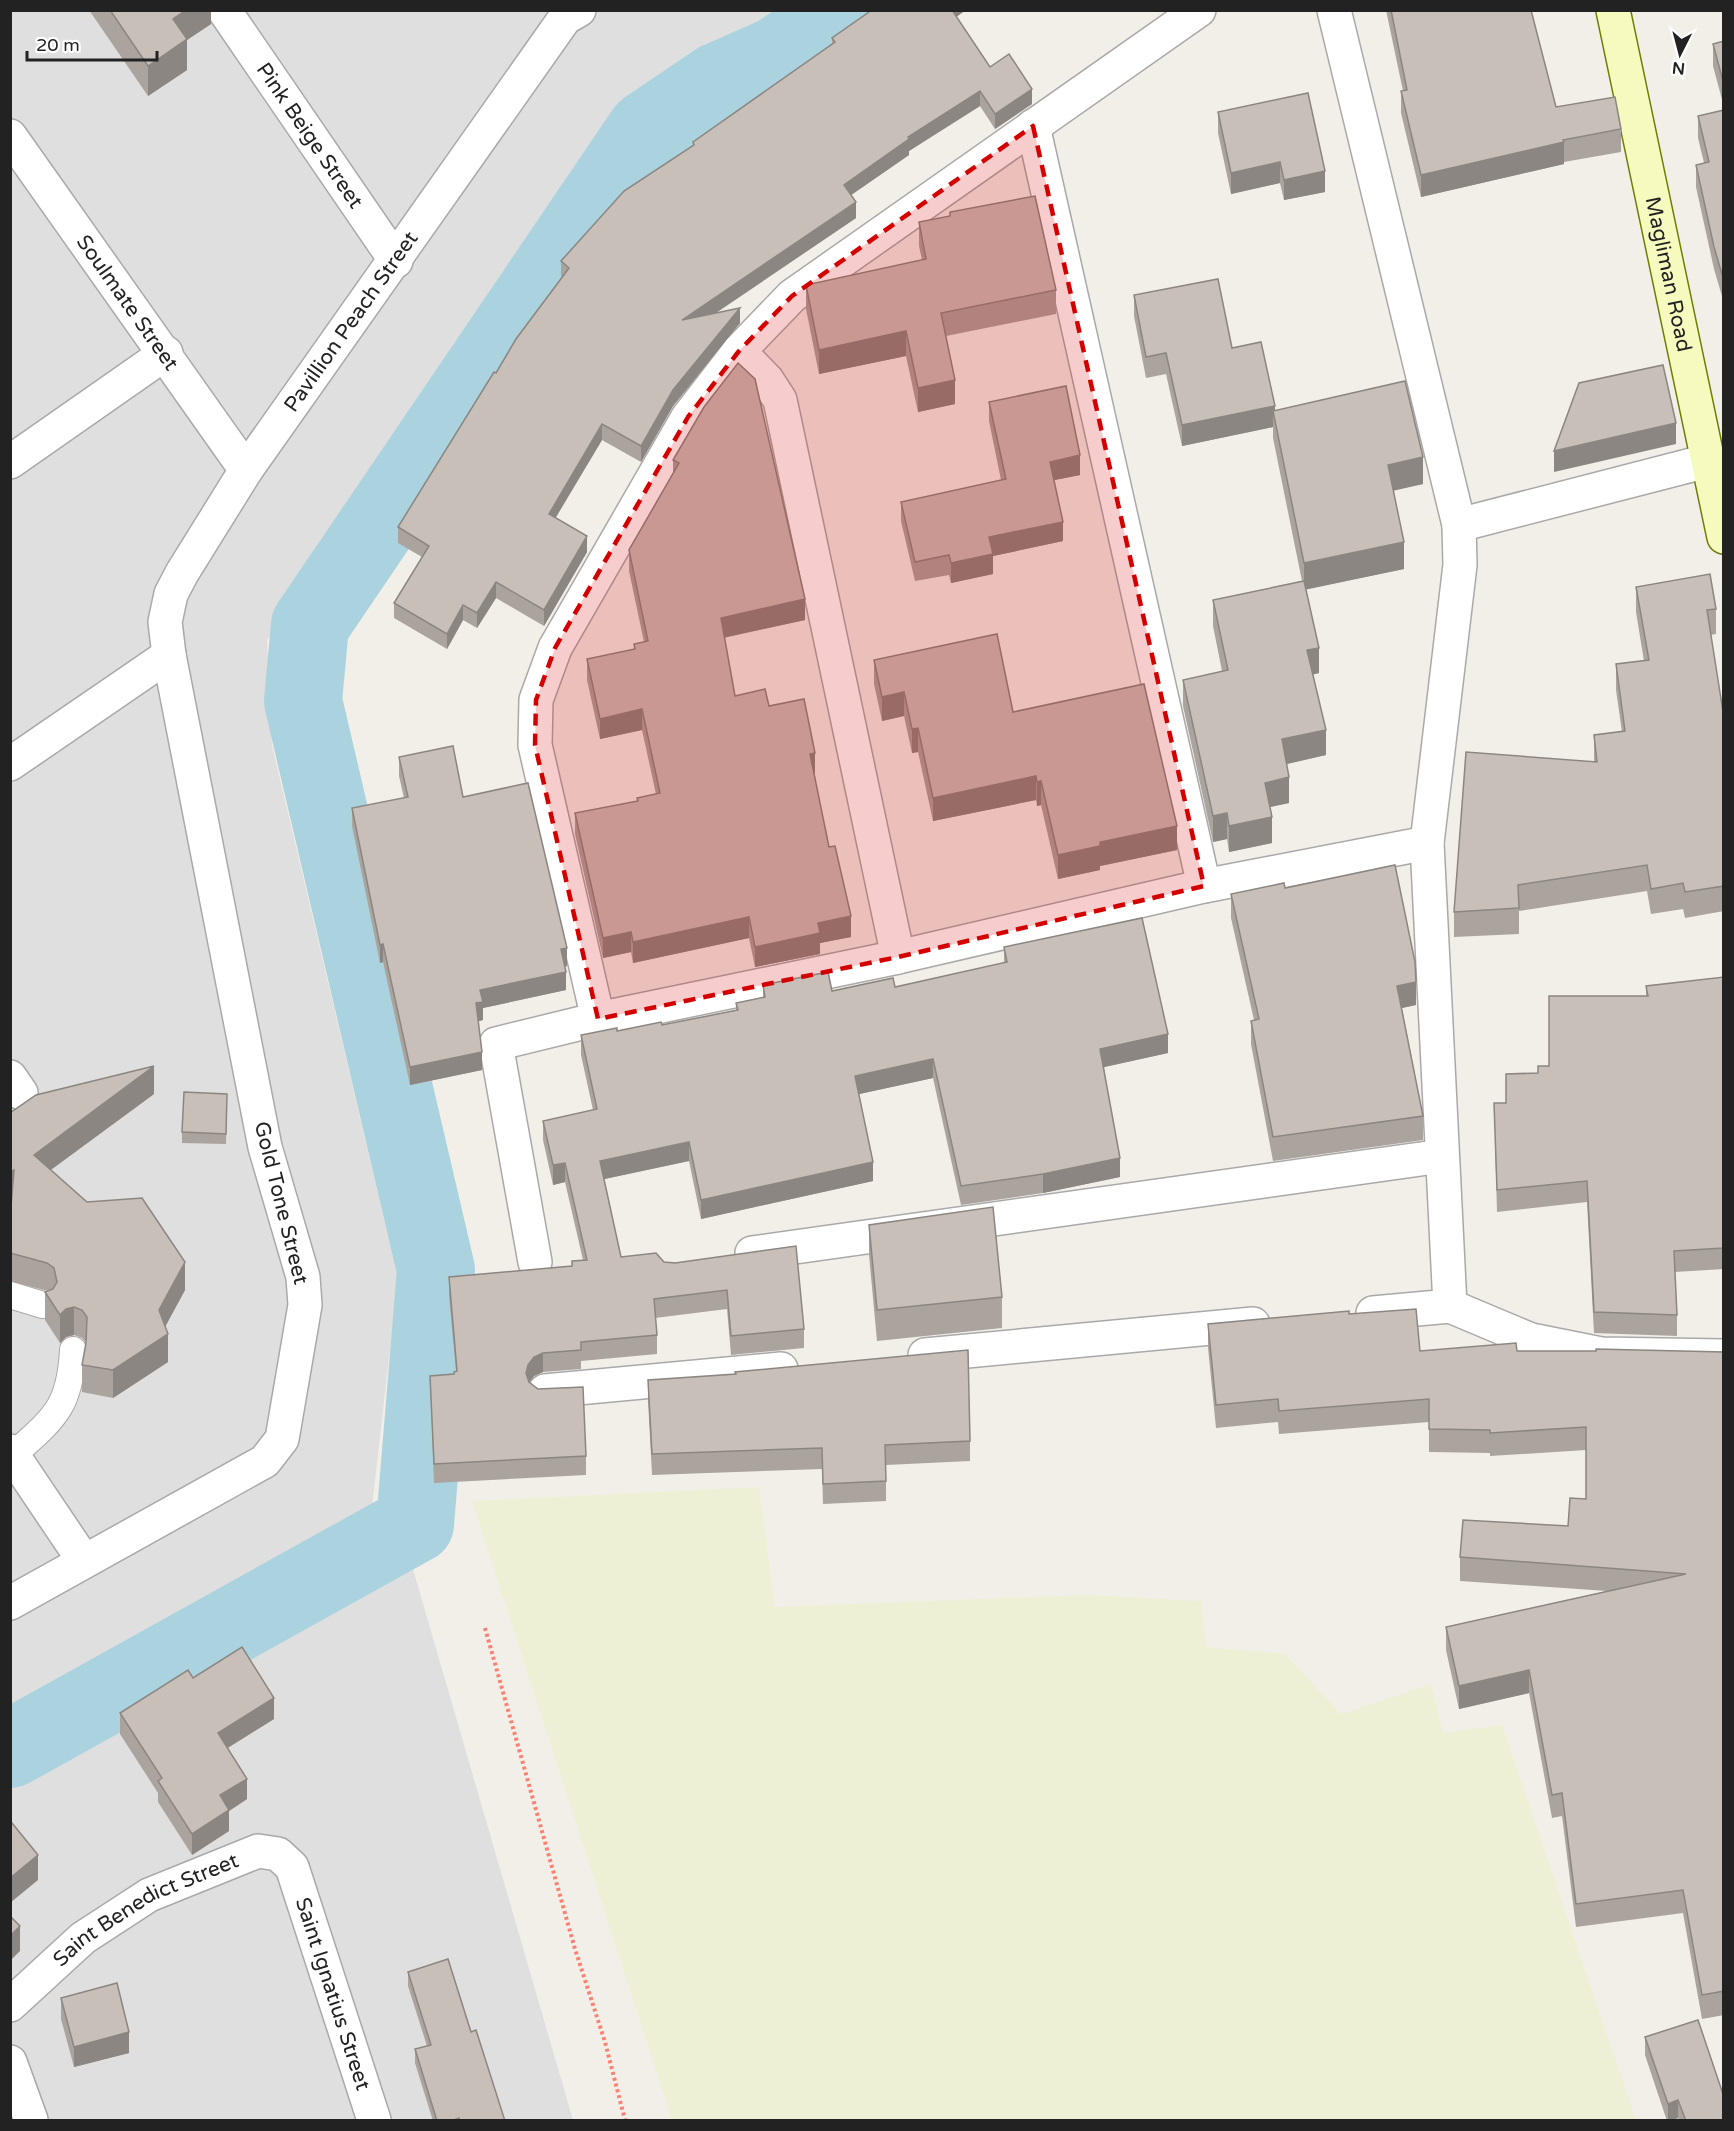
<svg xmlns="http://www.w3.org/2000/svg" width="1734" height="2131" viewBox="0 0 1734 2131" font-family="'Varela Round',sans-serif">
	<style>
		.residential { fill: #e0dfdf }
		.farmland { fill: #eef0d5 }
		.lines { fill: none; stroke-linecap: round; stroke-linejoin: round }
		.river { stroke: #aad3df; stroke-width: 78 }
		.lane-casing { stroke: #a9a9a9; stroke-width: 28 }
		.street-casing { stroke: #a9a9a9; stroke-width: 36 }
		.secondary-casing { stroke: #707d05; stroke-width: 36 }
		.path { stroke: #fa8072; stroke-width: 4; stroke-dasharray: 3 3; stroke-linecap: butt }
		.lane { stroke: #fff; stroke-width: 26 }
		.street { stroke: #fff; stroke-width: 33 }
		.secondary { stroke: #f7fabf; stroke-width: 33 }
		.wall { fill: #aba49e }
		.shaded-wall { fill: #8b8681 }
		.building { fill: #c7bfb8; stroke: #8b8681; stroke-width: 1.5 }
		.marked { fill: #d40000; fill-opacity: 0.2; stroke: #d40000; stroke-width: 4.5; stroke-dasharray: 12 8; stroke-linejoin: round }
		.labels { text-anchor: middle; dominant-baseline: central; stroke-width: 5; stroke-linejoin: round; paint-order: stroke }
		.street-label { font-size: 21px; fill: #222; stroke: #fff }
	</style>
	<rect width="100%" height="100%" fill="#f2efe9"/>
	<!-- residential -->
	<g class="residential">
		<path d="M11 11H812L777 36 630 116 573 183 267 640 272 745 398 1279 370 1524 11 1728Z"/>
		<path d="M408 1552 573 2120H11L10 1780Z"/>
	</g>
	<!-- farmland -->
	<path class="farmland" d="M759 1487 775 1607 1086 1595 1201 1601 1206 1647 1285 1654 1341 1714 1431 1684 1443 1733 1502 1725 1636 2120H672L472 1501Z"/>
	<g class="lines">
		<!-- river -->
		<path class="river" d="M10 1749 415 1524 436 1270 303 701 310 625 646 130 717 82 776 56 845 10"/>
		<!-- lane casing -->
		<g class="lane-casing">
			<g id="lane">
				<path d="M10 1295 43 1305"/>
				<path d="M13 1455C54 1418 70 1408 73 1350"/>
			</g>
		</g>
		<!-- street casing -->
		<g class="street-casing">
			<g id="street">
				<path id="s1" d="M224 10 396 261"/>
				<path d="M1334 10 1459 525 1460 565 1427 843 1450 1306 1373 1313"/>
				<path d="M1033 126 1204 886"/>
				<path id="s2" d="M10 136 246 470"/>
				<path d="M739 351 767 380 780 400 898 957"/>
				<path d="M10 462 166 353"/>
				<path d="M1459 525 1707 461"/>
				<path d="M10 764 169 655"/>
				<path d="M598 1019 535 745 536 700 555 648 688 417 739 351 792 296 1199 10"/>
				<path d="M10 1077 21 1093"/>
				<path d="M752 1253 1442 1156"/>
				<path d="M535 1262 496 1044 598 1019 898 957 1204 886 1427 843"/>
				<path d="M1450 1306 1531 1340 1601 1354 1724 1356"/>
				<path d="M925 1355 1253 1324"/>
				<path d="M545 1391 781 1369"/>
				<path d="M10 1451 84 1561"/>
				<path id="s3" d="M10 1603 265 1461 282 1439 305 1305 303 1277 265 1147 169 655 165 622 171 594 182 573 246 470 565 18 579 10"/>
				<path id="s4" d="M10 2005 83 1938 149 1895 258 1851 278 1854 292 1867 374 2120"/>
				<path d="M10 2062 31 2120"/>
			</g>
		</g>
		<!-- secondary casing -->
		<g class="secondary-casing">
			<g id="secondary">
				<path id="s5" d="M1613 10 1724 537"/>
			</g>
		</g>
		<!-- path -->
		<path class="path" d="M485 1628 575 1949 605 2042 625 2120"/>
		<!-- lane -->
		<use href="#lane" class="lane"/>
		<!-- street -->
		<use href="#street" class="street"/>
		<!-- secondary -->
		<use href="#secondary" class="secondary"/>
	</g>
	<!-- wall -->
	<g class="wall">
		<path d="M89 10H211V24L187 40V70L148 96Z"/>
		<path d="M872 10H966L956 17 990 67 1032 104 995 129 980 106 909 151V155L851 195 856 218 715 313 740 323 673 406 641 462 602 440 555 518 587 552 544 626 496 598 477 628 463 620 447 649 394 618V603L422 557 398 543V527L496 373 562 277 561 276V261L693 146V142L832 44V38Z"/>
		<path d="M1386 10H1531L1556 107 1621 129V152L1564 162V164L1421 197 1401 113V91H1403Z"/>
		<path d="M1724 41V107L1713 66V44Z"/>
		<path d="M1724 110V303L1714 269 1696 187V165L1704 163 1698 138V116Z"/>
		<path d="M1218 112 1325 192 1284 200 1280 183 1231 194 1218 133Z"/>
		<path d="M950 212 1056 290V314L946 336 955 404 918 412 906 356 819 374 806 309V285L922 260 919 246V222L950 216Z"/>
		<path d="M1134 295 1232 348 1275 411 1423 484 1393 490 1404 569 1306 589 1319 673 1313 674 1326 755 1287 764 1289 803 1270 807 1272 843 1229 852 1227 839 1213 842 1183 706V680L1222 671 1213 626V600L1302 581 1273 438V427L1182 446 1166 374 1146 378 1134 316Z"/>
		<path d="M989 402 1080 475 1054 480 1063 541 993 556V574L951 583 949 575 915 581 901 521V502L1001 480 989 421Z"/>
		<path d="M704 407 805 620 724 638 735 696 769 706 815 773 814 774 829 847 851 937 820 943V954L755 967 749 938 633 963 631 952 603 958 575 834V813L637 801V798L656 794 642 730 600 739 587 680V659L634 649V644L644 642 629 571V550L673 473V460Z"/>
		<path d="M1636 587 1716 609V634L1710 635 1724 718V911L1685 918 1683 909 1651 914 1647 891 1519 911V934L1454 937V912L1594 761V735L1622 732 1616 690V664L1644 661 1636 612Z"/>
		<path d="M874 660 1013 712 1177 850 1100 866V870L1058 879 1041 805 1037 806 1036 800 933 821 918 752 912 753 904 716 882 721 874 684Z"/>
		<path d="M399 757 463 797 567 966 565 967 566 990 483 1008V1020L478 1021 482 1070 410 1085 383 962 380 963 352 826V808L404 798 399 776Z"/>
		<path d="M1285 888 1416 1005 1402 1008 1423 1116V1140L1273 1161 1251 1044V1021L1254 1020 1231 918V894Z"/>
		<path d="M1004 947 1168 1053 1104 1067 1120 1177 1043 1193 961 1205 933 1078 859 1094 873 1181 701 1219 689 1161 604 1179 621 1257 675 1263 804 1329V1348L731 1355 727 1309 655 1318 657 1335V1354L581 1361V1369L543 1372 534 1376 529 1382 586 1456V1475L434 1483 430 1376 454 1374 456 1371 449 1296V1277L572 1266 583 1260 565 1182 553 1185 543 1140V1121L593 1110 581 1055V1035L617 1031 662 1025 736 1010V1003L763 997V985L832 991 895 987 1004 963Z"/>
		<path d="M1724 977V1269L1675 1272 1677 1315V1336L1594 1333 1587 1202 1497 1212 1494 1103H1506L1538 1073 1549 1066 1646 996V986Z"/>
		<path d="M154 1094 51 1170 185 1290 165 1327 168 1362 113 1398 82 1392V1365L86 1343 82 1338 74 1335 66 1337 60 1343 45 1320V1292L48 1291 10 1281V1219L12 1199 10 1200V1113Z"/>
		<path d="M227 1094 226 1144 182 1143V1132Z"/>
		<path d="M869 1225 1002 1297V1328L877 1341 869 1255Z"/>
		<path d="M1349 1314 1420 1351 1724 1352V2015L1702 2019 1683 1913 1576 1927 1562 1816 1552 1818 1529 1693 1459 1709 1446 1650V1627L1607 1591 1460 1581V1557L1568 1526 1586 1499V1450L1490 1456V1453L1429 1452V1422L1279 1434 1278 1422 1216 1428 1208 1348V1324Z"/>
		<path d="M648 1380 970 1441V1461L886 1465V1501L823 1504 822 1469 652 1475 648 1400Z"/>
		<path d="M193 1678 274 1719 227 1748 247 1799 229 1811V1831L192 1855 158 1802V1793L120 1734V1713Z"/>
		<path d="M408 1972 471 2032 505 2121H433L415 2063V2049L427 2046 408 1986Z"/>
		<path d="M61 1998 129 2053 74 2067 61 2019Z"/>
		<path d="M1645 2037 1724 2121H1679L1678 2118 1671 2121H1667L1645 2055Z"/>
	</g>
	<!-- shaded-wall -->
	<g class="shaded-wall">
		<path d="M186 10H211V24L187 40V70L148 96V66L173 19Z"/>
		<path d="M949 10H966L949 22Z"/>
		<path d="M1032 89V104L995 129V114Z"/>
		<path d="M980 91V106L909 151V155L844 200V185L908 137Z"/>
		<path d="M1564 142V164L1421 197V175Z"/>
		<path d="M1280 162V183L1231 194V173Z"/>
		<path d="M1325 171V192L1284 200V180Z"/>
		<path d="M856 202V218L682 336V320Z"/>
		<path d="M740 308V323L673 406 641 462V446L673 390Z"/>
		<path d="M906 331V356L819 374V350Z"/>
		<path d="M955 380V404L918 412V388Z"/>
		<path d="M1275 406V420L1273 411V427L1182 446V425Z"/>
		<path d="M1676 423V444L1554 472V451Z"/>
		<path d="M602 424V440L549 529V514Z"/>
		<path d="M1080 455V475L1050 481V462Z"/>
		<path d="M1423 457V484L1388 492V465Z"/>
		<path d="M1063 522V541L993 556V574L951 583V563L989 537Z"/>
		<path d="M587 536V552L544 626V610Z"/>
		<path d="M1404 542V569L1304 590V563Z"/>
		<path d="M496 582V598L477 628V613Z"/>
		<path d="M805 599V620L721 638V618Z"/>
		<path d="M463 605V620L447 649V634Z"/>
		<path d="M1319 648V673L1307 676V650Z"/>
		<path d="M904 692V716L882 721V697Z"/>
		<path d="M642 709V730L600 739V719Z"/>
		<path d="M918 728V752L912 753V729Z"/>
		<path d="M1326 730V755L1282 765V739Z"/>
		<path d="M815 753V773L810 775V754Z"/>
		<path d="M1036 776V800L933 821V798Z"/>
		<path d="M1289 777V803L1265 808V783Z"/>
		<path d="M1041 781V805L1037 806V782Z"/>
		<path d="M1227 813V839L1213 842V816Z"/>
		<path d="M1272 817V843L1229 852V826Z"/>
		<path d="M1177 826V850L1100 866V870L1058 879V855L1100 842Z"/>
		<path d="M851 916V937L820 943V954L755 967V947L818 923Z"/>
		<path d="M749 917V938L633 963V942Z"/>
		<path d="M631 932V952L603 958V938Z"/>
		<path d="M383 944V962L380 963V945Z"/>
		<path d="M567 948V966L561 967V949Z"/>
		<path d="M566 972V990L483 1008V1020L476 1022V1003L480 990Z"/>
		<path d="M1416 982V1005L1397 1009V986Z"/>
		<path d="M1168 1034V1053L1100 1068V1049Z"/>
		<path d="M482 1052V1070L410 1085V1067Z"/>
		<path d="M933 1059V1078L855 1095V1076Z"/>
		<path d="M154 1066V1094L34 1182V1155Z"/>
		<path d="M689 1142V1161L600 1180V1161Z"/>
		<path d="M1120 1158V1177L1043 1193V1174Z"/>
		<path d="M873 1162V1181L701 1219V1200Z"/>
		<path d="M565 1163V1182L553 1185V1165Z"/>
		<path d="M14 1170V1197L10 1199V1172Z"/>
		<path d="M185 1262V1290L159 1338V1310Z"/>
		<path d="M74 1307V1335L66 1337 60 1343V1315L66 1309Z"/>
		<path d="M168 1334V1362L113 1398V1370Z"/>
		<path d="M543 1353V1372L534 1376 528 1384 526 1373 528 1365 534 1357Z"/>
		<path d="M1529 1670V1693L1459 1709V1686Z"/>
		<path d="M274 1698V1719L218 1754V1733Z"/>
		<path d="M247 1779V1799L229 1811V1831L192 1855V1834L220 1795Z"/>
		<path d="M38 1855V1880L10 1903V1878Z"/>
		<path d="M20 1926V1951L10 1961V1936Z"/>
		<path d="M129 2032V2053L74 2067V2047Z"/>
		<path d="M1678 2100V2118L1668 2121V2104Z"/>
	</g>
	<!-- building -->
	<g class="building">
		<path d="M110 10H186L173 19 187 39 148 66Z"/>
		<path d="M872 10H952L990 67 1009 54 1032 89 995 114 980 91 908 137 909 139 844 185 856 202 682 320 740 308 673 390 641 446 602 424 549 514 587 536 544 610 496 582 477 613 463 605 447 634 394 603 429 546 398 527 494 372 496 373 516 339 569 268 561 261 624 191 694 145 693 142 835 42 832 38Z"/>
		<path d="M1391 10H1531L1556 107 1615 97 1621 129 1563 140 1564 142 1421 175 1401 91 1407 90Z"/>
		<path d="M1724 41V85L1713 44Z"/>
		<path d="M1308 93 1325 171 1284 180 1280 162 1231 173 1218 112Z"/>
		<path d="M1724 110V281L1714 247 1696 165 1709 162 1698 116Z"/>
		<path d="M1035 196 1056 290 941 313 955 380 918 388 906 331 819 350 806 285 926 259 919 222 950 216V212Z"/>
		<path d="M1218 279 1232 348 1261 342 1275 406 1182 425 1166 353 1146 357 1134 295Z"/>
		<path d="M738 363 755 379 805 599 721 618 735 696 765 689 769 706 804 699 815 753 810 754 829 847 835 846 851 916 818 923 820 933 755 947 749 917 633 942 631 932 603 938 575 813 638 801 637 798 660 793 642 709 600 719 587 659 635 649 634 644 648 641 629 550 679 463 673 460 704 407Z"/>
		<path d="M1663 365 1676 423 1554 451 1579 383Z"/>
		<path d="M1405 381 1423 457 1388 465 1404 542 1304 563 1273 411Z"/>
		<path d="M1066 386 1080 455 1050 462 1063 522 989 537 993 554 951 563 949 555 915 562 901 502 1006 479 989 402Z"/>
		<path d="M1710 574 1716 609 1707 610 1724 718V886L1685 892 1683 883 1651 889 1647 865 1518 885 1519 908 1454 912 1466 752 1597 762 1594 735 1625 731 1616 664 1649 660 1636 587Z"/>
		<path d="M1304 581 1319 648 1307 650 1326 730 1282 739 1289 777 1265 783 1272 817 1229 826 1227 813 1213 816 1183 680 1228 670 1213 600Z"/>
		<path d="M997 634 1013 712 1144 684 1177 826 1100 842V846L1058 855 1041 781 1037 782 1036 776 933 798 918 728 912 729 904 692 882 697 874 660Z"/>
		<path d="M453 746 463 797 528 783 567 948 561 949 566 972 480 990 483 1002 476 1003 482 1052 410 1067 383 944 380 945 352 808 408 797 399 757Z"/>
		<path d="M1395 865 1415 962 1416 982 1397 986 1423 1116 1273 1137 1251 1021 1259 1019 1231 894 1284 883 1285 888Z"/>
		<path d="M1142 918 1168 1034 1100 1049 1120 1158 1043 1174 961 1186 933 1059 855 1076 873 1162 701 1200 689 1142 600 1161 621 1257 656 1253 664 1262 675 1263 796 1246 804 1329 731 1336 727 1290 654 1299 657 1335 581 1342V1350L543 1353 534 1357 528 1365 526 1373 529 1382 538 1389 583 1387 586 1456 434 1464 430 1376 454 1374V1372L457 1371 449 1277 572 1266V1261L587 1260 565 1163 553 1165 543 1121 597 1109 581 1035 617 1028V1031L661 1022 662 1025 738 1010 736 1003 765 997 763 985 828 972 832 991 893 978 895 987 1007 962 1004 947Z"/>
		<path d="M1724 977V1248L1674 1251 1677 1315 1594 1312 1587 1181 1497 1190 1494 1103H1506V1074L1538 1073V1066H1549V996H1648L1646 986Z"/>
		<path d="M154 1066 34 1155 87 1202 142 1198 185 1262 159 1310 168 1334 113 1370 82 1365 86 1343 87 1317 82 1310 74 1307 66 1309 60 1315 45 1292 53 1289 57 1282 54 1268 47 1263 10 1253V1219L14 1170 10 1172V1113L36 1095Z"/>
		<path d="M184 1092 227 1094 226 1134 182 1132Z"/>
		<path d="M993 1207 1002 1297 877 1310 869 1225Z"/>
		<path d="M1416 1309 1420 1351 1516 1343 1517 1351H1596V1349L1724 1352V1991L1702 1995 1683 1890 1576 1904 1562 1793 1552 1795 1529 1670 1459 1686 1446 1627 1686 1574 1460 1557 1463 1520 1568 1526 1570 1498 1586 1499V1427L1490 1433V1430L1429 1429V1399L1279 1411 1278 1399 1216 1405 1208 1324 1349 1311V1314Z"/>
		<path d="M968 1350 970 1441 885 1445 886 1481 823 1484 822 1448 652 1454 648 1380 736 1374 735 1372Z"/>
		<path d="M242 1647 274 1698 218 1733 247 1779 220 1795 229 1810 192 1834 158 1781 162 1778 120 1713 188 1670 193 1678Z"/>
		<path d="M12 1823 38 1855 10 1878V1824Z"/>
		<path d="M10 1916 20 1926 10 1936Z"/>
		<path d="M448 1959 471 2032 476 2030 505 2121H459V2118L451 2121H437L415 2049 431 2045 408 1972Z"/>
		<path d="M117 1983 129 2032 74 2047 61 1998Z"/>
		<path d="M1698 2020 1724 2097V2121H1686L1678 2100 1668 2104 1645 2037Z"/>
	</g>
	<!-- marked area -->
	<path class="marked" d="M1033 126 1204 886 898 957 598 1019 535 745 536 700 555 648 688 417 739 351 792 296Z"/>
	<g class="labels">
		<!-- street labels -->
		<g class="street-label">
			<text stroke="none"><textPath href="#s1" startOffset="152">Pink Beige Street</textPath></text>
			<text stroke="none"><textPath href="#s5" startOffset="270">Magliman Road</textPath></text>
			<text stroke="none"><textPath href="#s2" startOffset="204">Soulmate Street</textPath></text>
			<text stroke="none"><textPath href="#s3" startOffset="1509">Pavillion Peach Street</textPath></text>
			<text transform="translate(281 1203) rotate(76)">Gold Tone Street</text>
			<text stroke="none"><textPath href="#s4" startOffset="168">Saint Benedict Street</textPath></text>
			<text stroke="none"><textPath href="#s4" startOffset="468">Saint Ignatius Street</textPath></text>
		</g>
	</g>
	<!-- border -->
	<rect width="1734" height="2131" fill="none" stroke="#222222" stroke-width="24"/>
	<!-- north arrow -->
	<g transform="translate(1680 54) rotate(186)" stroke="#ffffff" stroke-width="4.5" paint-order="stroke">
	<path d="M0-4.5L10 22L0 15L-10 22Z" fill="#222222"/>
	<text y="-9" font-size="16" font-weight="bold" text-anchor="middle" fill="#222222">N</text>
	</g>
	<!-- scale -->
	<path d="M27 51v9h130v-9" fill="none" stroke="#222222" stroke-width="3"/>
	<text x="36" y="51" font-size="18" fill="#222222" stroke="#ffffff" stroke-width="4.5" paint-order="stroke">20 m</text>
</svg>
